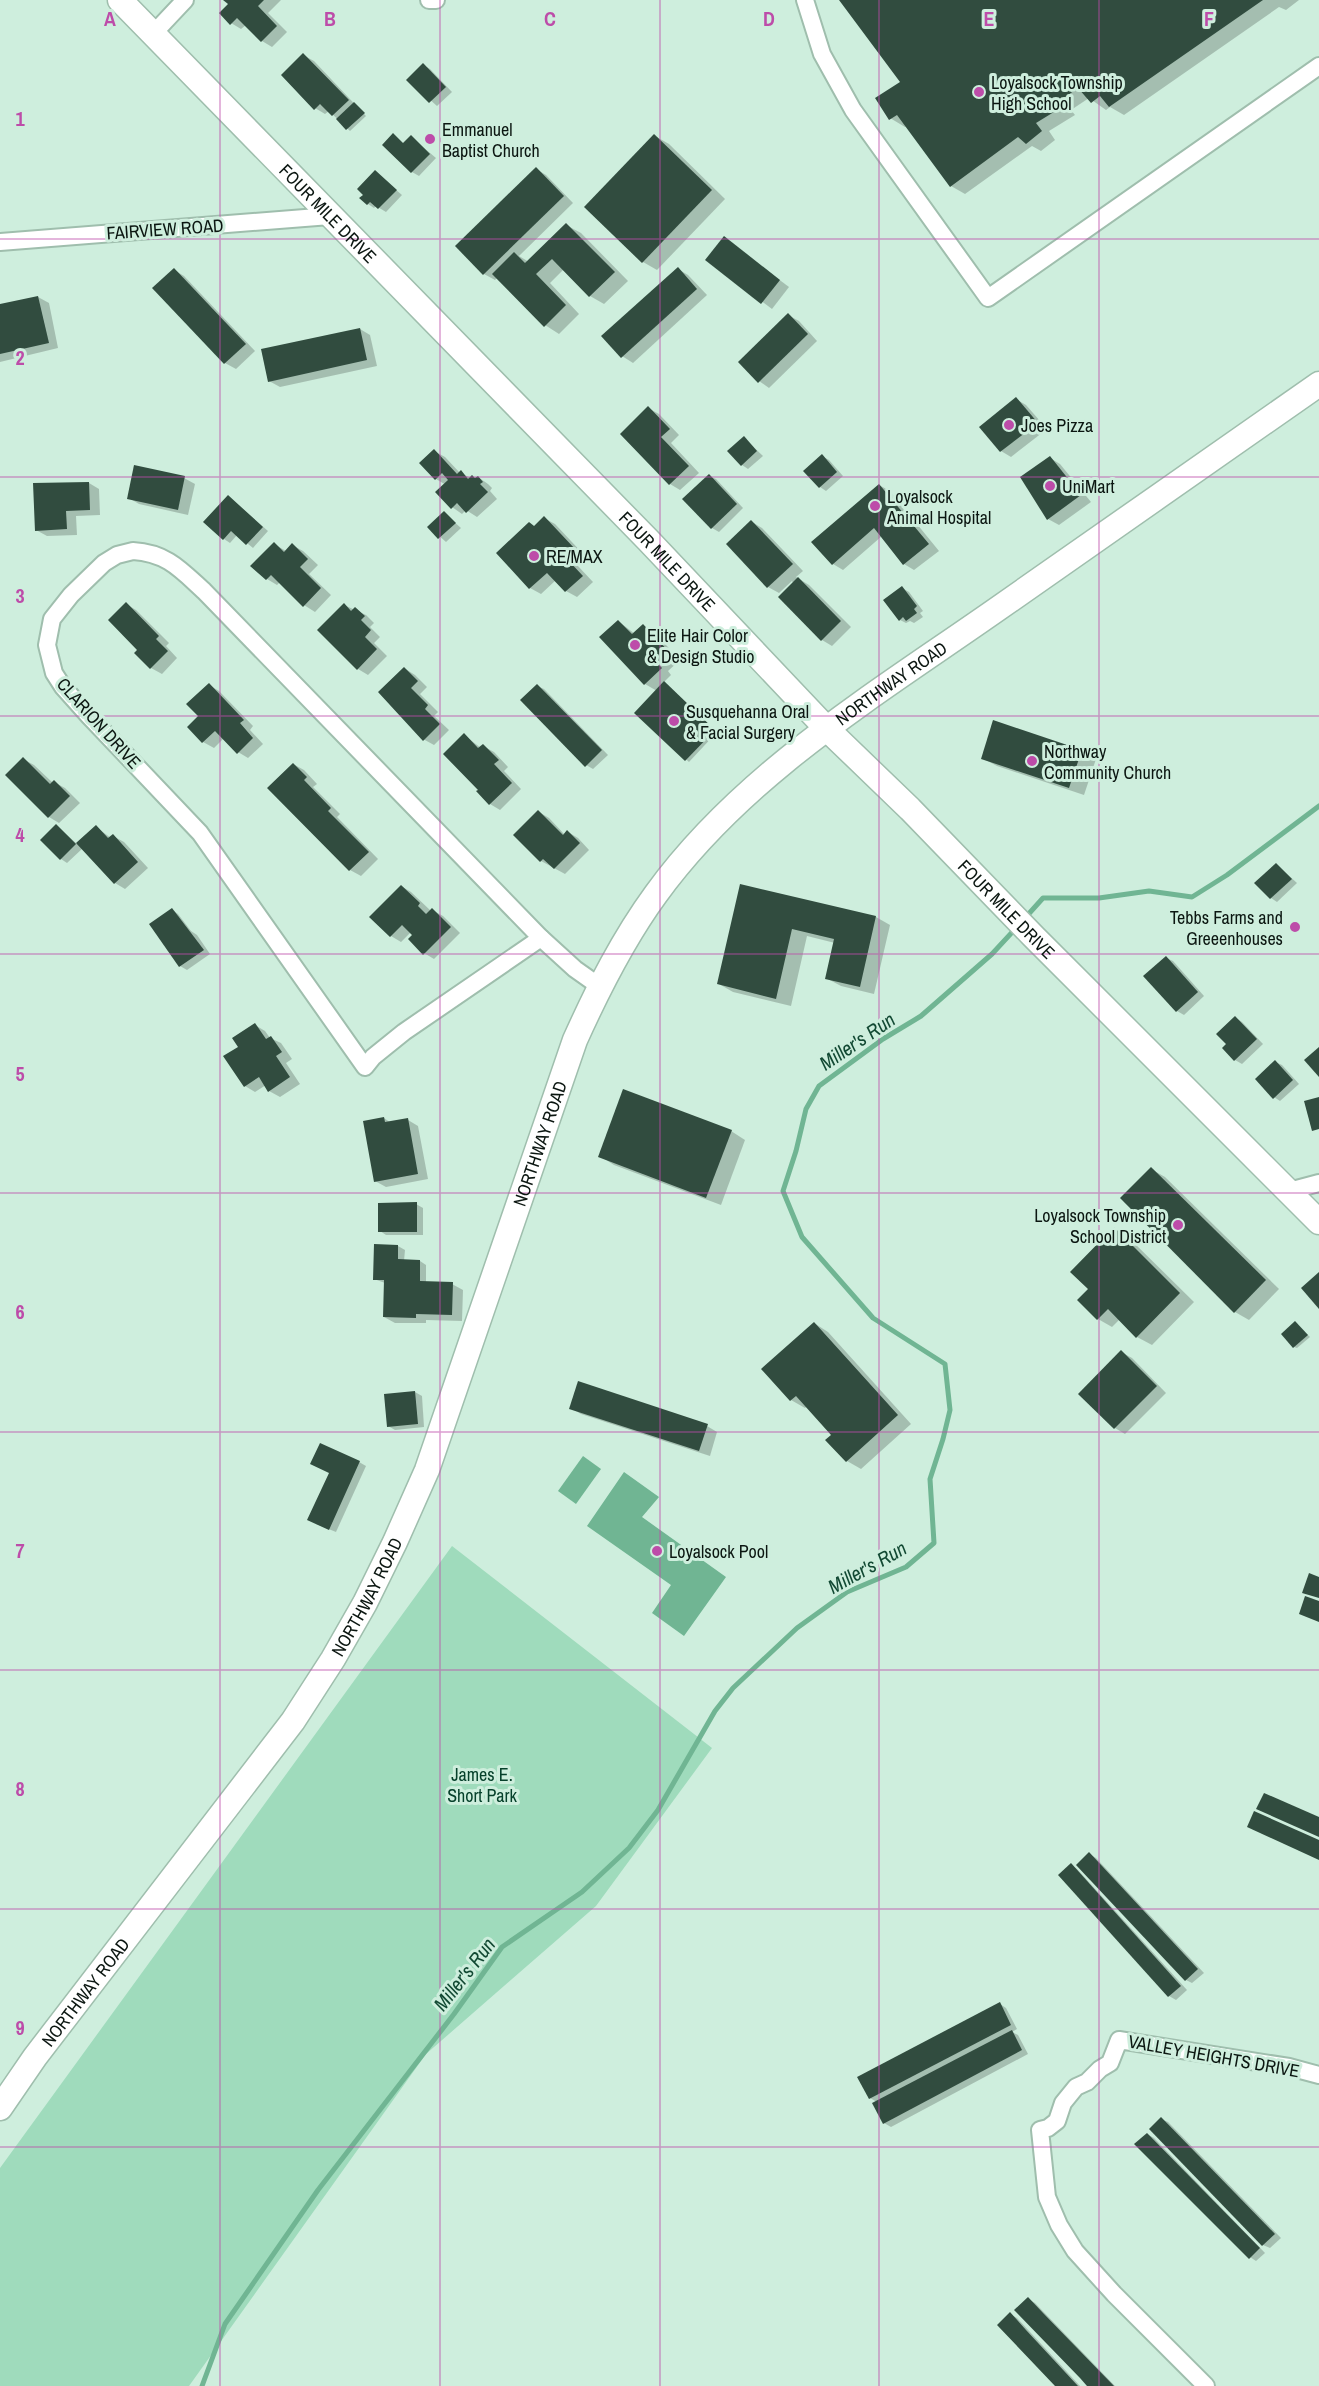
<svg xmlns="http://www.w3.org/2000/svg" width="1319" height="2386" viewBox="0 0 1319 2386" font-family="'Archivo Narrow',sans-serif">
	<style>
		.green { fill: #9fdbbc }
		.water { fill: #70b593 }
		.shadow { fill: #0003 }
		.lines { fill: none; stroke-linecap: round; stroke-linejoin: round }
		.stream { stroke: #70b593; stroke-width: 5 }
		.building { fill: #314c3f }
		.street-casing { stroke: #9fbead; stroke-width: 20 }
		.secondary-casing { stroke: #9fbead; stroke-width: 27 }
		.street { stroke: #fff; stroke-width: 16 }
		.secondary { stroke: #fff; stroke-width: 24 }
		.grid { fill: none; stroke: #bd4ca9; stroke-width: 1.5; stroke-opacity: 0.55 }
		.poi-dot { fill: #bd4ca9; stroke: #ceeedd; stroke-width: 2 }
		.labels { text-anchor: middle; dominant-baseline: central; stroke-width: 6; stroke-linejoin: round; paint-order: stroke }
		.poi-label { font-size: 18px; fill: #0b1611; stroke: #ceeedd; text-anchor: start }
		.street-label { font-size: 18px; fill: #0b1611; stroke: #ceeedd }
		.park-label { font-size: 18px; fill: #06412b; stroke: #ceeedd }
		.water-label { font-size: 20px; font-style: italic; fill: #124933; stroke: #ceeedd }
		.grid-label { font-size: 20px; text-anchor: middle; font-weight: bold; fill: #bd4ca9; stroke: #ceeedd; stroke-width: 6; stroke-linejoin: round; paint-order: stroke }
	</style>
	<rect width="100%" height="100%" fill="#ceeedd"/>
	<!-- green -->
	<path class="green" d="M452 1546 712 1748 596 1906 426 2054 189 2386H0V2168Z"/>
	<!-- water -->
	<g class="water">
		<path d="M583 1456 601 1469 576 1504 558 1491Z"/>
		<path d="M624 1472 659 1497 642 1517 726 1577 684 1636 652 1613 671 1585 587 1526Z"/>
	</g>
	<!-- shadow -->
	<g class="shadow">
		<path d="M225 0H281L268 13 287 32 272 47 262 41 246 25 241 29 231 23 230 4Z"/>
		<path d="M841 0H1299L1286 10 1279 7 1124 115 1110 107 1106 110 1089 98 1071 110 1075 115 1049 131 1055 140 1041 151 1032 146 965 194 951 186 907 126 905 127 890 118 902 83Z"/>
		<path d="M303 55 314 61 366 116 350 131 329 111 325 114 315 108Z"/>
		<path d="M423 65 430 69 452 92 437 106 408 80Z"/>
		<path d="M393 135 404 144 411 137 436 158 419 176 412 172Z"/>
		<path d="M655 136 669 144 725 199 657 270 643 262Z"/>
		<path d="M536 169 546 175 573 203 519 256 529 262 566 225 581 233 628 281 604 304 590 296 564 269 550 283 579 314 559 334 545 325 497 278 495 280 484 274 457 246Z"/>
		<path d="M375 172 402 195 386 212 376 206 374 208 368 204 365 195Z"/>
		<path d="M724 238 789 287 772 309 707 260Z"/>
		<path d="M678 269 688 275 707 295 633 363 622 356Z"/>
		<path d="M174 270 184 276 255 351 236 369 225 363 154 288Z"/>
		<path d="M38 297 49 303 58 348 0 362V306Z"/>
		<path d="M788 315 799 321 817 341 769 388 759 381Z"/>
		<path d="M360 329 370 335 377 366 280 387 269 381Z"/>
		<path d="M1016 399 1026 405 1047 429 1011 457 1001 451Z"/>
		<path d="M648 408 659 414 679 435 671 443 699 473 680 490 670 484 622 434Z"/>
		<path d="M744 438 763 456 748 469 742 465Z"/>
		<path d="M434 451 445 457 460 473 471 478 478 477 488 484 492 488 490 491 497 499 477 517 466 510 462 514 452 507 446 485 436 479Z"/>
		<path d="M822 456 829 460 843 476 826 491 820 487Z"/>
		<path d="M1050 458 1060 464 1091 502 1059 525 1048 519Z"/>
		<path d="M709 476 716 479 743 508 719 532 712 528Z"/>
		<path d="M184 478 195 484 188 515 139 504 129 498Z"/>
		<path d="M89 483 99 489 100 515 76 516 77 535 47 536 36 530Z"/>
		<path d="M879 485 890 491 939 551 914 570 904 564 882 536 843 570 833 564Z"/>
		<path d="M229 497 268 531 253 548 237 535 230 543 224 539Z"/>
		<path d="M444 513 461 528 446 542 429 527Z"/>
		<path d="M544 518 555 524 586 557 577 565 593 582 577 597 566 591 556 580 541 594 530 588V523L535 527Z"/>
		<path d="M752 522 762 528 803 571 796 577 809 585 851 627 832 646 822 640 792 581 779 593 768 587 728 544Z"/>
		<path d="M274 544 286 551 292 545 303 551 318 565 309 574 331 595 315 612 304 605 280 582 277 585 267 579Z"/>
		<path d="M902 588 909 592 923 611 920 613 923 617 914 623 910 621 906 623 900 620Z"/>
		<path d="M126 604 136 610 169 643 166 646 177 658 162 674 151 668 139 650Z"/>
		<path d="M344 605 366 615 374 623 370 627 380 637 374 643 387 656 368 675 358 669Z"/>
		<path d="M618 621 635 634 643 626 654 632 680 660 668 671 671 675 663 683 717 732 689 762 636 713 657 691 645 684Z"/>
		<path d="M404 668 415 675 427 687 420 694 438 712 434 716 449 730 434 745 423 739Z"/>
		<path d="M209 685 219 691 253 726 250 730 263 744 248 758 238 752 224 738 214 748 203 742 200 716Z"/>
		<path d="M537 686 544 689 608 755 593 769 586 765Z"/>
		<path d="M464 735 481 748 483 746 494 752 508 767 504 771 521 789 500 810 490 804 480 790Z"/>
		<path d="M1082 751 1096 759 1084 795 997 766 982 758Z"/>
		<path d="M23 759 34 765 53 783 54 782 65 788 80 803 59 823 49 817Z"/>
		<path d="M293 764 304 770 317 784 313 787 340 814 337 817 378 859 361 876 350 870 269 788Z"/>
		<path d="M539 812 549 818 565 835 568 832 578 838 589 850 565 874 541 861Z"/>
		<path d="M57 826 77 844 96 827 111 838 113 836 124 842 148 868 125 889 115 883 83 848 67 863 61 859Z"/>
		<path d="M1276 864 1297 883 1277 902 1271 898Z"/>
		<path d="M741 885 876 917 890 925 874 994 841 986 826 978 835 943 807 936 791 1006 733 992 719 984Z"/>
		<path d="M401 886 411 892 431 911 432 910 443 916 460 933 434 959 424 953 411 932 401 942 391 936Z"/>
		<path d="M172 910 178 914 191 931 197 935 210 954 187 970 180 966Z"/>
		<path d="M1166 958 1173 961 1204 996 1184 1015 1177 1011Z"/>
		<path d="M1236 1018 1242 1022 1263 1044 1242 1064 1235 1060 1228 1045Z"/>
		<path d="M255 1025 265 1031 270 1038 281 1043 292 1059 286 1063 300 1084 280 1097 269 1091 266 1085 255 1092 245 1086 240 1047Z"/>
		<path d="M1275 1062 1282 1065 1299 1084 1280 1101 1274 1097Z"/>
		<path d="M384 1118 391 1123 408 1120 418 1126 428 1179 386 1187 375 1181Z"/>
		<path d="M731 1131 745 1140 721 1205 614 1165 600 1156Z"/>
		<path d="M1151 1169 1165 1177 1279 1289 1249 1320 1235 1312Z"/>
		<path d="M416 1204 423 1208V1235H386L380 1231Z"/>
		<path d="M1114 1229 1128 1237 1194 1302 1152 1345 1137 1337 1120 1319 1112 1327 1098 1319 1090 1289Z"/>
		<path d="M398 1246 405 1250 404 1261H420L426 1265V1283L452 1284 463 1290 462 1321 426 1320V1323H395L384 1317 385 1283 374 1279Z"/>
		<path d="M814 1323 828 1332 911 1424 861 1469 847 1461 833 1435 807 1406 805 1408 791 1400Z"/>
		<path d="M1295 1323 1310 1337 1297 1348 1294 1347Z"/>
		<path d="M1121 1352 1132 1358 1166 1393 1125 1434 1115 1428Z"/>
		<path d="M415 1392 422 1396 424 1427 395 1430 388 1426Z"/>
		<path d="M571 1408 707 1426 717 1432 710 1456 581 1414Z"/>
		<path d="M359 1462 366 1466 336 1532 316 1524Z"/>
		<path d="M1089 1854 1096 1858 1204 1973 1192 1983 1186 1980Z"/>
		<path d="M1071 1865 1077 1869 1187 1990 1176 2000 1169 1996 1060 1875Z"/>
		<path d="M1000 2004 1006 2008 1017 2029 1012 2032 1018 2035 1028 2054 891 2127 884 2123 877 2102 870 2098Z"/>
		<path d="M1161 2119 1168 2122 1281 2238 1270 2248 1263 2245Z"/>
		<path d="M1147 2134 1154 2138 1265 2253 1256 2261 1250 2257Z"/>
		<path d="M1028 2299 1035 2303 1115 2386H1089Z"/>
		<path d="M1010 2314 1017 2318 1080 2386H1057Z"/>
	</g>
	<g class="lines">
		<!-- stream -->
		<g class="stream">
			<path d="M1025 918 1043 898H1099L1149 891 1192 897 1227 875 1319 806"/>
			<path d="M202 2386 225 2324 318 2190 454 2014 502 1947 582 1892 629 1848 658 1810 715 1711 733 1688 797 1628 847 1592 906 1567 934 1543 930 1479 943 1439 950 1410 945 1364 873 1318 802 1237 783 1191 796 1151 806 1109 819 1086 883 1039 921 1016 992 954 1017 927"/>
		</g>
	</g>
	<!-- building -->
	<g class="building">
		<path d="M223 0H264L258 6 277 26 261 42 237 18 230 25 219 13 228 4Z"/>
		<path d="M839 0H1263L1109 107 1100 96 1091 103 1078 88 1058 102 1062 107 1036 123 1042 131 1026 144 1018 137 950 187 897 115 889 120 875 98 900 82Z"/>
		<path d="M303 53 349 100 332 116 320 104 314 110 281 75Z"/>
		<path d="M423 63 446 87 429 103 406 80Z"/>
		<path d="M354 102 365 113 346 130 336 119Z"/>
		<path d="M393 133 403 143 411 135 430 154 411 173 382 145Z"/>
		<path d="M654 134 712 190 642 263 584 207Z"/>
		<path d="M536 167 564 196 483 275 455 246Z"/>
		<path d="M375 170 397 190 378 209 370 202 367 205 359 198 363 195 357 189Z"/>
		<path d="M566 223 615 272 589 297 552 259 536 274 566 305 544 327 492 274 514 252 525 263Z"/>
		<path d="M724 236 780 280 761 304 705 260Z"/>
		<path d="M678 267 697 289 621 358 601 336Z"/>
		<path d="M174 268 246 344 224 364 152 288Z"/>
		<path d="M38 296 49 343 0 354V304Z"/>
		<path d="M788 313 808 334 758 383 738 362Z"/>
		<path d="M360 328 367 360 268 382 261 349Z"/>
		<path d="M1016 397 1038 423 1000 452 979 427Z"/>
		<path d="M648 406 670 429 661 437 689 466 669 485 620 434Z"/>
		<path d="M744 436 757 451 741 466 727 451Z"/>
		<path d="M434 449 457 474 461 470 468 479 472 475 475 478 478 476 483 482 480 484 488 492 466 513 457 503 451 509 435 492 448 480 442 473 435 480 419 463Z"/>
		<path d="M822 454 837 472 819 488 803 471Z"/>
		<path d="M1050 456 1081 495 1047 520 1020 477Z"/>
		<path d="M134 465 185 476 178 510 127 499Z"/>
		<path d="M709 474 737 504 711 529 682 499Z"/>
		<path d="M89 482 90 510 66 511 67 529 35 531 33 483Z"/>
		<path d="M879 484 929 544 903 565 874 528 832 565 811 542Z"/>
		<path d="M228 495 263 527 246 545 231 531 223 540 203 522Z"/>
		<path d="M444 511 456 523 438 539 427 527Z"/>
		<path d="M544 516 576 550 567 559 583 576 565 592 547 573 529 589 496 553 529 522 534 526Z"/>
		<path d="M751 520 793 564 767 588 726 544Z"/>
		<path d="M274 542 284 552 292 543 308 559 300 567 321 588 303 607 271 575 266 580 250 566Z"/>
		<path d="M798 577 841 621 821 641 778 597Z"/>
		<path d="M902 586 917 606 914 609 917 613 906 621 903 617 899 621 883 600Z"/>
		<path d="M126 602 159 636 156 639 168 651 150 669 134 653 137 650 108 620Z"/>
		<path d="M344 603 351 611 355 607 365 616 361 620 371 630 365 637 377 649 357 670 317 630Z"/>
		<path d="M618 620 632 634 643 624 671 654 659 665 662 668 644 685 599 637Z"/>
		<path d="M404 667 418 681 411 688 428 705 425 709 440 724 423 741 378 692Z"/>
		<path d="M664 681 715 730 685 761 634 713Z"/>
		<path d="M209 683 244 720 240 723 253 738 237 754 215 731 202 743 187 727 198 716 186 704Z"/>
		<path d="M537 684 602 750 585 767 520 700Z"/>
		<path d="M993 720 1082 750 1069 788 981 759Z"/>
		<path d="M464 733 478 748 483 744 499 760 494 764 512 783 489 805 476 791 478 790 443 754Z"/>
		<path d="M23 757 50 784 54 780 70 796 48 818 5 775Z"/>
		<path d="M293 763 307 777 304 780 331 808 328 811 369 852 349 871 267 788Z"/>
		<path d="M538 810 563 835 567 830 580 843 554 869 543 859 540 862 513 835Z"/>
		<path d="M56 824 76 844 60 860 40 840Z"/>
		<path d="M96 825 108 838 113 834 138 862 114 884 76 843Z"/>
		<path d="M1276 863 1292 879 1270 899 1254 883Z"/>
		<path d="M740 884 876 916 860 987 825 979 834 939 792 929 776 999 717 984Z"/>
		<path d="M401 885 420 903 418 906 426 914 432 908 451 927 423 955 408 939 412 935 402 925 390 937 369 917Z"/>
		<path d="M172 908 204 950 179 967 149 924Z"/>
		<path d="M1166 956 1198 992 1176 1012 1143 976Z"/>
		<path d="M1235 1016 1257 1039 1234 1061 1222 1048 1226 1044 1216 1034Z"/>
		<path d="M255 1023 266 1039 271 1036 282 1052 276 1056 290 1077 268 1092 259 1077 244 1087 223 1056 238 1047 232 1038Z"/>
		<path d="M1319 1047V1077L1304 1060Z"/>
		<path d="M1275 1060 1293 1080 1273 1099 1255 1079Z"/>
		<path d="M623 1089 732 1130 706 1198 598 1157Z"/>
		<path d="M1319 1097V1129L1312 1131 1304 1101Z"/>
		<path d="M384 1117 385 1122 408 1118 418 1174 374 1182 363 1121Z"/>
		<path d="M1151 1167 1266 1280 1234 1313 1120 1198Z"/>
		<path d="M417 1202V1232H378V1203Z"/>
		<path d="M1114 1227 1180 1293 1136 1338 1108 1309 1097 1320 1077 1300 1088 1289 1070 1272Z"/>
		<path d="M374 1244 398 1245V1259L420 1260V1281L453 1282 452 1315 416 1314V1318L383 1317 384 1280H373Z"/>
		<path d="M1319 1272V1309L1301 1288Z"/>
		<path d="M1295 1321 1308 1335 1293 1348 1281 1334Z"/>
		<path d="M814 1322 898 1415 846 1462 825 1440 831 1435 796 1396 790 1401 761 1369Z"/>
		<path d="M1121 1350 1157 1386 1114 1429 1078 1394Z"/>
		<path d="M578 1381 708 1424 699 1451 569 1409Z"/>
		<path d="M415 1391 418 1424 387 1427 384 1394Z"/>
		<path d="M320 1443 360 1461 329 1530 307 1520 329 1473 310 1464Z"/>
		<path d="M1309 1573 1319 1577V1598L1302 1593Z"/>
		<path d="M1305 1596 1319 1601V1622L1299 1614Z"/>
		<path d="M1264 1793 1319 1817V1837L1256 1809Z"/>
		<path d="M1254 1811 1319 1840V1860L1247 1827Z"/>
		<path d="M1089 1852 1198 1969 1185 1981 1076 1865Z"/>
		<path d="M1071 1863 1181 1986 1168 1997 1058 1875Z"/>
		<path d="M1000 2002 1011 2025 869 2099 857 2077Z"/>
		<path d="M1012 2030 1022 2050 883 2124 872 2103Z"/>
		<path d="M1161 2117 1275 2234 1262 2246 1149 2129Z"/>
		<path d="M1147 2133 1260 2248 1249 2259 1134 2144Z"/>
		<path d="M1028 2297 1044 2314 1114 2386H1087L1080 2378 1014 2310Z"/>
		<path d="M1010 2312 1026 2330 1078 2386H1055L997 2325Z"/>
	</g>
	<g class="lines">
		<!-- street casing -->
		<g class="street-casing">
			<g id="street">
				<path d="M429 0H436"/>
				<path d="M805 0 822 54 853 110 988 298 1319 66"/>
				<path d="M153 34 185 0"/>
				<path d="M0 242 330 216"/>
				<path d="M133 551C167 553 181 570 204 591L541 938 404 1032 373 1057 365 1067 200 833 88 715 63 687 54 673 47 645 52 619 71 595 104 563 117 555Z"/>
				<path d="M541 938 575 969 599 986"/>
				<path d="M1289 1191 1319 1183"/>
				<path d="M1206 2386 1114 2294 1075 2251 1059 2225 1047 2197 1040 2130 1048 2128 1057 2121 1063 2103 1076 2087 1087 2082 1100 2069 1110 2063 1119 2040 1289 2067 1319 2075"/>
			</g>
		</g>
		<!-- secondary casing -->
		<g class="secondary-casing">
			<g id="secondary">
				<path id="s1" d="M120 0 648 540 827 729 910 809 1034 937 1319 1222"/>
				<path id="s2" d="M0 2108 35 2057 293 1721 333 1659 365 1603 395 1542 427 1470 575 1040C598 989 623 939 656 894 743 774 876 694 996 610 1104 535 1211 459 1319 384"/>
			</g>
		</g>
		<!-- street -->
		<use href="#street" class="street"/>
		<!-- secondary -->
		<use href="#secondary" class="secondary"/>
	</g>
	<!-- grid -->
	<path class="grid" d="M220 0V2386M440 0V2386M660 0V2386M879 0V2386M1099 0V2386M0 239H1319M0 477H1319M0 716H1319M0 954H1319M0 1193H1319M0 1432H1319M0 1670H1319M0 1909H1319M0 2147H1319"/>
	<!-- markers -->
	<g class="poi-dot">
		<circle cx="979" cy="92" r="6"/>
		<circle cx="430" cy="139" r="6"/>
		<circle cx="1009" cy="425" r="6"/>
		<circle cx="1050" cy="486" r="6"/>
		<circle cx="875" cy="506" r="6"/>
		<circle cx="534" cy="556" r="6"/>
		<circle cx="635" cy="645" r="6"/>
		<circle cx="674" cy="721" r="6"/>
		<circle cx="1032" cy="761" r="6"/>
		<circle cx="1295" cy="927" r="6"/>
		<circle cx="1178" cy="1225" r="6"/>
		<circle cx="657" cy="1551" r="6"/>
	</g>
	<g class="labels">
		<!-- poi labels -->
		<g class="poi-label">
			<text x="991" y="82">Loyalsock Township<tspan x="991" dy="21">High School</tspan></text>
			<text x="442" y="129">Emmanuel<tspan x="442" dy="21">Baptist Church</tspan></text>
			<text x="1021" y="425">Joes Pizza</text>
			<text x="1062" y="486">UniMart</text>
			<text x="887" y="496">Loyalsock<tspan x="887" dy="21">Animal Hospital</tspan></text>
			<text x="546" y="556">RE/MAX</text>
			<text x="647" y="635">Elite Hair Color<tspan x="647" dy="21">&amp; Design Studio</tspan></text>
			<text x="686" y="711">Susquehanna Oral<tspan x="686" dy="21">&amp; Facial Surgery</tspan></text>
			<text x="1044" y="751">Northway<tspan x="1044" dy="21">Community Church</tspan></text>
			<text x="1283" y="917" text-anchor="end">Tebbs Farms and<tspan x="1283" dy="21">Greeenhouses</tspan></text>
			<text x="1166" y="1215" text-anchor="end">Loyalsock Township<tspan x="1166" dy="21">School District</tspan></text>
			<text x="669" y="1551">Loyalsock Pool</text>
		</g>
		<!-- street labels -->
		<g class="street-label">
			<text stroke="none"><textPath href="#s1" startOffset="298">FOUR MILE DRIVE</textPath></text>
			<text transform="translate(165 229) rotate(-4)">FAIRVIEW ROAD</text>
			<text stroke="none"><textPath href="#s1" startOffset="784">FOUR MILE DRIVE</textPath></text>
			<text stroke="none"><textPath href="#s2" startOffset="1710">NORTHWAY ROAD</textPath></text>
			<text transform="translate(99 723) rotate(48)">CLARION DRIVE</text>
			<text stroke="none"><textPath href="#s1" startOffset="1270">FOUR MILE DRIVE</textPath></text>
			<text stroke="none"><textPath href="#s2" startOffset="1116">NORTHWAY ROAD</textPath></text>
			<text stroke="none"><textPath href="#s2" startOffset="630">NORTHWAY ROAD</textPath></text>
			<text stroke="none"><textPath href="#s2" startOffset="144">NORTHWAY ROAD</textPath></text>
			<text transform="translate(1214 2056) rotate(10)">VALLEY HEIGHTS DRIVE</text>
		</g>
		<!-- park labels -->
		<g class="park-label">
			<text x="482" y="1774">James E.<tspan x="482" dy="21">Short Park</tspan></text>
		</g>
		<!-- water labels -->
		<g class="water-label">
			<text transform="translate(857 1041) rotate(-34)">Miller's Run</text>
			<text transform="translate(867 1567) rotate(-29)">Miller's Run</text>
			<text transform="translate(464 1974) rotate(-52)">Miller's Run</text>
		</g>
	</g>
	<g class="grid-label">
		<text x="110" y="26">A</text>
		<text x="330" y="26">B</text>
		<text x="550" y="26">C</text>
		<text x="769" y="26">D</text>
		<text x="989" y="26">E</text>
		<text x="1209" y="26">F</text>
		<text x="20" y="126">1</text>
		<text x="20" y="365">2</text>
		<text x="20" y="603">3</text>
		<text x="20" y="842">4</text>
		<text x="20" y="1081">5</text>
		<text x="20" y="1319">6</text>
		<text x="20" y="1558">7</text>
		<text x="20" y="1796">8</text>
		<text x="20" y="2035">9</text>
	</g>
</svg>
